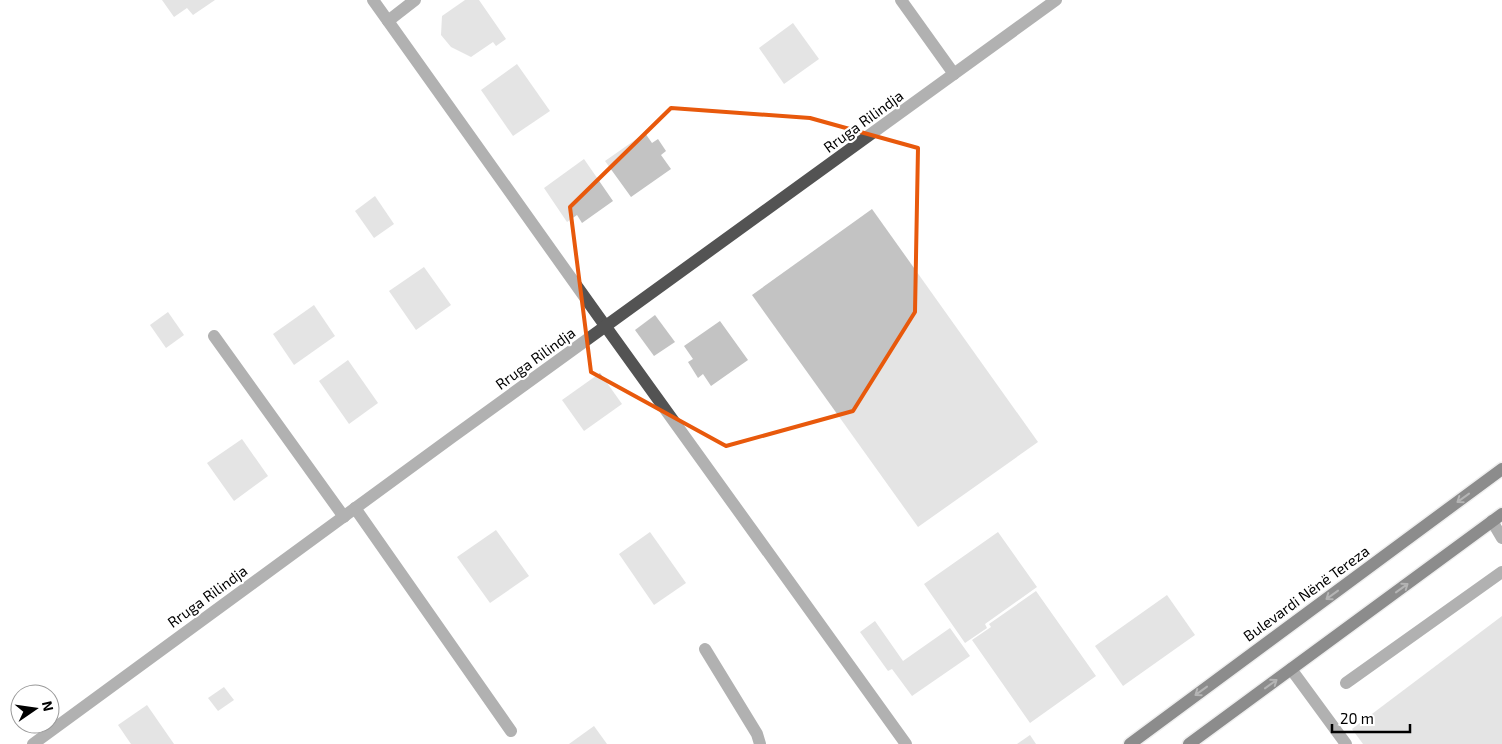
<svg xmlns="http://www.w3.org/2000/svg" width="1502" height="744" viewBox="0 0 1502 744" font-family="'Exo 2',sans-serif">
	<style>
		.building { fill: #c3c3c3 }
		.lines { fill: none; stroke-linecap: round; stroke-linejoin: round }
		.major-casing { stroke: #dbdbdb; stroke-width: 15 }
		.minor { stroke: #535353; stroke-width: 12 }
		.major { stroke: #000; stroke-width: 12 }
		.oneway { stroke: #595959 }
		.marked { fill: none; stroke: #e8590c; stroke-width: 4; stroke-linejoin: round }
		.labels { text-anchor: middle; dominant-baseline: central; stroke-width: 4.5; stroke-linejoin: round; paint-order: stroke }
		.street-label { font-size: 15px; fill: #000; stroke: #fff }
	</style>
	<rect width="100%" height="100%" fill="#fff"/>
	<!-- building -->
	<g class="building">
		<path d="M162 0H215L193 15 187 8 174 17Z"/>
		<path d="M465 0H479L506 39 496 46 493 42 471 57 451 47 441 35 442 16Z"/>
		<path d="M793 23 819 59 784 84 759 48Z"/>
		<path d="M517 64 550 111 513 136 481 90Z"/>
		<path d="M645 133 652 143 658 139 666 151 661 155 671 169 631 197 605 161Z"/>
		<path d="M584 159 613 201 582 223 577 215 567 222 544 188Z"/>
		<path d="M375 196 394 224 374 238 355 211Z"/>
		<path d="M872 209 1038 442 918 527 752 295Z"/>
		<path d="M424 267 451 305 416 330 389 291Z"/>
		<path d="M314 305 335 336 294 365 273 334Z"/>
		<path d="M168 312 184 335 166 348 150 325Z"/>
		<path d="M655 315 675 342 654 356 635 330Z"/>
		<path d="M720 321 748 360 711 386 703 374 698 378 688 362 693 359 684 346Z"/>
		<path d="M348 360 378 403 349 424 319 381Z"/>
		<path d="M600 373 622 404 584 431 562 400Z"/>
		<path d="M242 439 268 476 234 501 207 463Z"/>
		<path d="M496 530 529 576 490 603 457 557Z"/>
		<path d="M650 532 686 583 654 605 619 554Z"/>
		<path d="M998 532 1037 587 985 624 987 628 965 643 924 584Z"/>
		<path d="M1036 591 1096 676 1030 723 972 640 991 627 989 624Z"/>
		<path d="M1167 595 1195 635 1123 686 1095 646Z"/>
		<path d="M1502 616V744H1363L1352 729Z"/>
		<path d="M875 621 903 661 950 628 970 656 912 696 892 669 888 671 860 632Z"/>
		<path d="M224 687 234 700 218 711 208 698Z"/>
		<path d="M147 705 174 744H131L118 725Z"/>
		<path d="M594 726 607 744H569Z"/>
		<path d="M1030 735 1036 744H1017Z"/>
	</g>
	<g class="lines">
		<!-- major casing -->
		<g class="major-casing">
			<g id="major">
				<path d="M1130 744 1502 469"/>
				<path d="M1189 744 1502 514"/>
			</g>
		</g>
		<!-- minor -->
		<g class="minor">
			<path d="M373 0 606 327 906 744"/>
			<path d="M901 0 954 74"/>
			<path d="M388 21 415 0"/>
			<path d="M214 336 344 517"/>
			<path d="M355 508 511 731"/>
			<path d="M1492 521 1502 538"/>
			<path d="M705 649 757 734 760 744"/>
			<path d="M1291 669 1346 744"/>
			<path d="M1346 683 1502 572"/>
			<path d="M33 744 451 438 1056 0"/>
		</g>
		<!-- major -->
		<use href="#major" class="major"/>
	</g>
	<!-- one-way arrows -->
	<defs><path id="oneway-shaft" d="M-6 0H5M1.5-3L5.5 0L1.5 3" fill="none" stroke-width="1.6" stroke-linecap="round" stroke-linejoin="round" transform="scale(1.25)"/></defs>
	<g class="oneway">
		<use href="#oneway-shaft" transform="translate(1463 498) rotate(144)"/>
		<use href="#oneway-shaft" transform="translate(1402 588) rotate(-36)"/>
		<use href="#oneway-shaft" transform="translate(1332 595) rotate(144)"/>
		<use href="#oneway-shaft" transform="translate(1271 684) rotate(-36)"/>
		<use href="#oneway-shaft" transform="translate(1201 691) rotate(144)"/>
	</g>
	<!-- marked area -->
	<path d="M0 0H1502V744H0ZM671 108 810 118 918 148 915 312 853 411 726 446 591 372 570 207Z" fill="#fff" fill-opacity=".55" fill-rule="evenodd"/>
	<path class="marked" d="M671 108 810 118 918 148 915 312 853 411 726 446 591 372 570 207Z"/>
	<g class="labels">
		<!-- street labels -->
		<g class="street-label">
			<text transform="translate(863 121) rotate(-36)">Rruga Rilindja</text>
			<text transform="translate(535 358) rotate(-36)">Rruga Rilindja</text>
			<text transform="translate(1306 593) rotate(-36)">Bulevardi Nënë Tereza</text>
			<text transform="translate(207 596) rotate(-36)">Rruga Rilindja</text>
		</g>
	</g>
	<!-- north arrow -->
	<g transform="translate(35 709) rotate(77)"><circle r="24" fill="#ffffff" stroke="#999999"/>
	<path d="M0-4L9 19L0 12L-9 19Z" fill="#000000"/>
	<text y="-8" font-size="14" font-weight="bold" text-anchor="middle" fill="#000000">N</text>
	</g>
	<!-- scale -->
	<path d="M1332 724v8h78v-8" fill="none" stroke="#000000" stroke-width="2.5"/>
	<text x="1340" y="724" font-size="15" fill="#000000" stroke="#ffffff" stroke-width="4" paint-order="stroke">20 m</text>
</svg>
